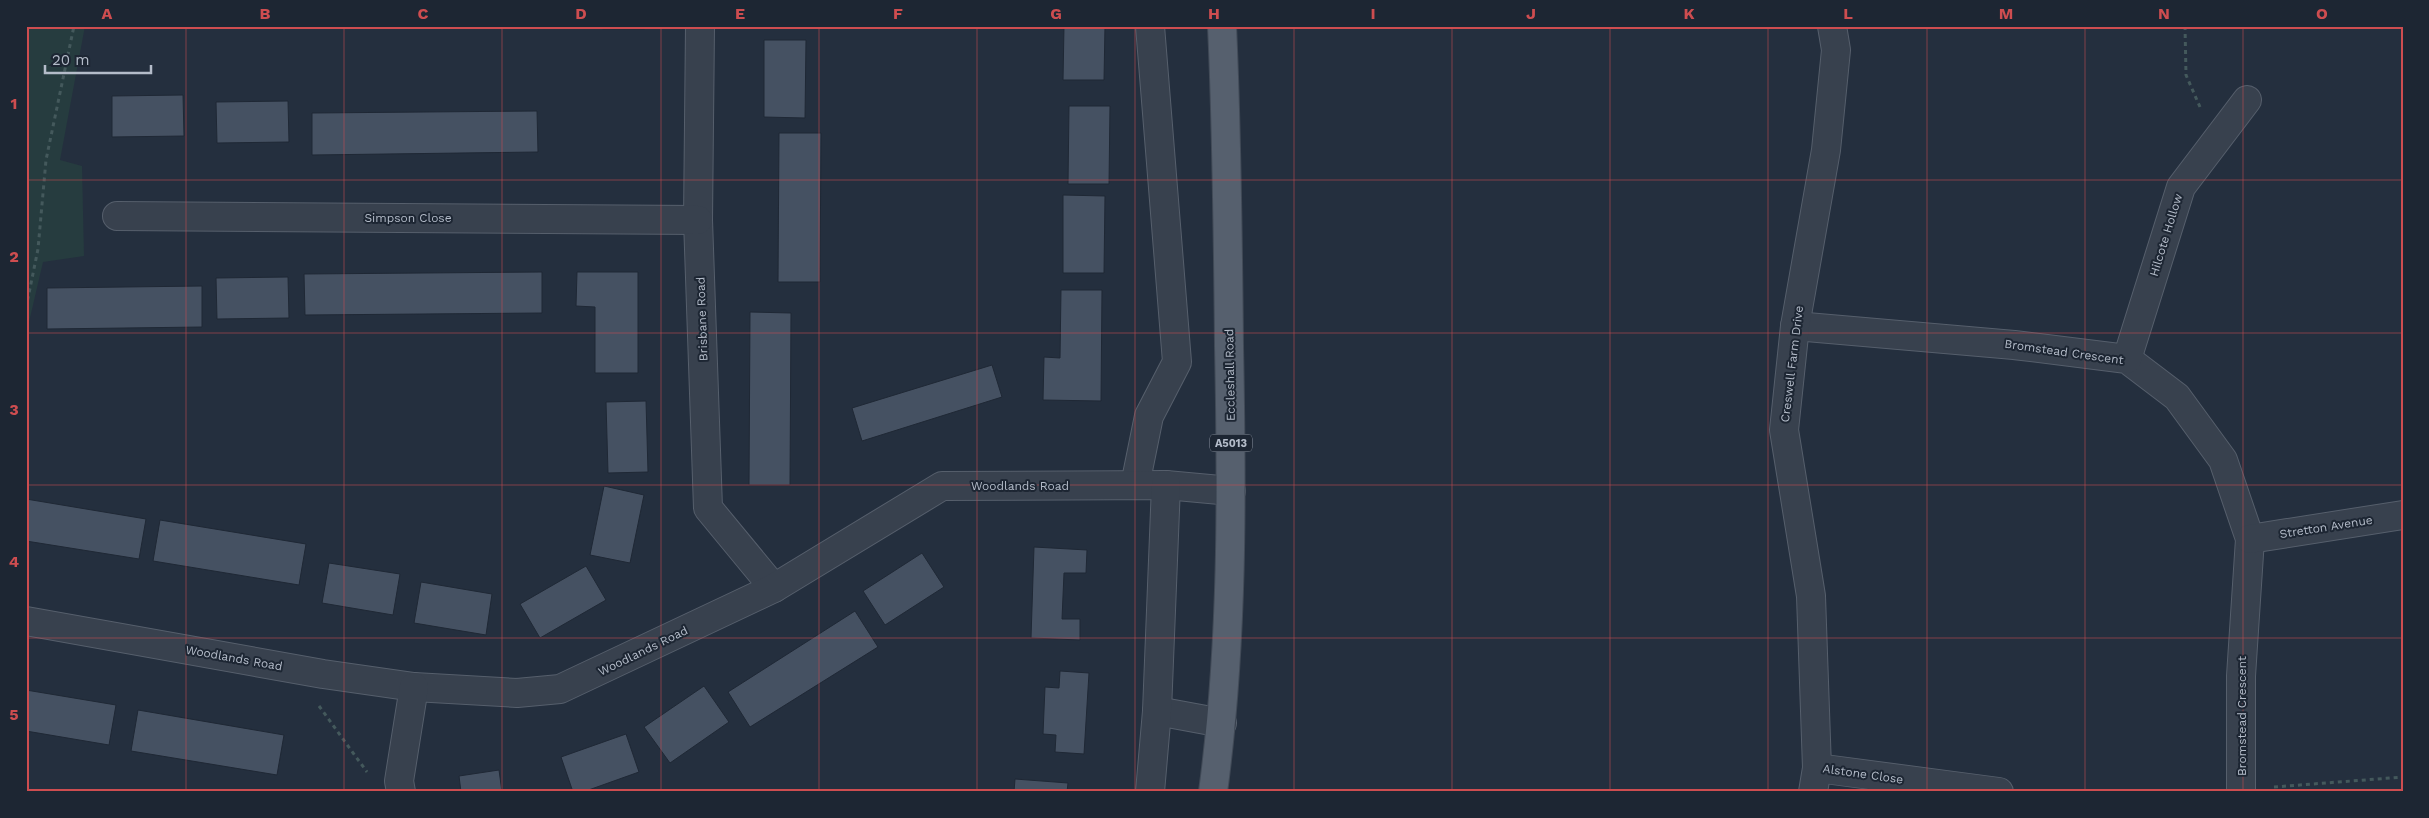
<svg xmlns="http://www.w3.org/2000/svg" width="2429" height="818" viewBox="0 0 2429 818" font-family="'Work Sans',sans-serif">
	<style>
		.green { fill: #263c3f }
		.building { fill: #455162; stroke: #1f2835 }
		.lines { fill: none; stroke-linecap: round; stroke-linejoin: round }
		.street-casing { stroke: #565f6c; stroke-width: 30 }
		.primary-casing { stroke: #414a57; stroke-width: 30 }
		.path { stroke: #44595c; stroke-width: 3; stroke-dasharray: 4 4; stroke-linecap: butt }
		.street { stroke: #38414e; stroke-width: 28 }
		.primary { stroke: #56606e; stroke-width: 28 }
		.grid { fill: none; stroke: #ce4d50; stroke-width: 1; stroke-opacity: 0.55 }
		.labels { text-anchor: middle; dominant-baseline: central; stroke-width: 4; stroke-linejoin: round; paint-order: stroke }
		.shield { fill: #1d2633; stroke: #878f9c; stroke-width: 1 }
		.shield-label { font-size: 11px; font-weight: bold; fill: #b4bcc9 }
		.street-label { font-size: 12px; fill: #b4bcc9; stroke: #1d2633 }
		.neatline { fill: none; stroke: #ce4d50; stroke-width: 2 }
		.grid-label { font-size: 16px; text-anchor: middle; font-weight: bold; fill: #ce4d50 }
	</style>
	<rect width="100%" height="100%" fill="#242f3e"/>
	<!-- green -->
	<path class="green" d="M26 26H85L60 160 82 166 84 256 43 262 26 335Z"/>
	<!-- building -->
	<g class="building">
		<rect x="603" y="26" width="41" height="3"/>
		<path d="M1064 26H1105L1104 80H1063Z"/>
		<path d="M764 40H806L805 118 764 117Z"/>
		<path d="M183 95 184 136 112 137V96Z"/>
		<path d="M288 101 289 142 217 143 216 102Z"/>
		<path d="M1069 106H1110L1109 184H1068Z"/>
		<path d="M537 111 538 152 312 155V113Z"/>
		<path d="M779 133H821L820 282H778Z"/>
		<path d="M1063 195 1105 196 1104 273H1063Z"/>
		<path d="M542 272V313L305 315 304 274Z"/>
		<path d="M577 272H638V373H595V307L576 306Z"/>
		<path d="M288 277 289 318 217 319 216 278Z"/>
		<path d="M202 286V327L47 329V288Z"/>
		<path d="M1061 290H1102L1101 401 1043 400 1044 357 1060 358Z"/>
		<path d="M750 312 791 313 790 485H749Z"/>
		<path d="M992 365 1002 397 862 441 852 408Z"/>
		<path d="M646 401 648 472 608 473 606 402Z"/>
		<path d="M604 486 644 495 630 563 590 555Z"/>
		<path d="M26 499 146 519 139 559 26 541Z"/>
		<path d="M160 520 306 544 299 585 153 561Z"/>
		<path d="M1034 547 1087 550 1086 573H1064L1062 619H1080V640L1031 638Z"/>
		<path d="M922 553 944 587 885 625 863 591Z"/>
		<path d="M329 563 400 574 393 615 322 603Z"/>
		<path d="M586 566 606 600 540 638 520 604Z"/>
		<path d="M421 582 492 594 486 635 414 623Z"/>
		<path d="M855 611 878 647 750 727 728 692Z"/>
		<path d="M1060 671 1089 673 1084 754 1055 752 1056 735 1043 734 1045 687 1059 688Z"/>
		<path d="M704 686 729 722 670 763 644 727Z"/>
		<path d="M26 690 116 705 109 745 26 731Z"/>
		<path d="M138 710 284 735 277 775 131 751Z"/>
		<path d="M626 734 639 772 583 792H573L561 757Z"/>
		<path d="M499 770 502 792H461L459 776Z"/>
		<path d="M1015 779 1068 783 1067 792H1014Z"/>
	</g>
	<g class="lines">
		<!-- street casing -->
		<g class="street-casing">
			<g id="street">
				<path d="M700 26 698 220 708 508 774 588"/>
				<path d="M117 216 698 220"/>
				<path d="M1795 326 2014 345 2127 359 2177 397 2223 460 2250 539 2241 676V792"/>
				<path d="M2127 359 2181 187 2247 100"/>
				<path d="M1135 485 1149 416 1177 362 1150 26"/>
				<path d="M2250 539 2403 515"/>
				<path d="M26 621 323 674 414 687 517 693 560 689 774 588 942 486 1166 485 1231 491"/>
				<path d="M1157 711 1222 723"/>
				<path d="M1817 768 1999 792"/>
				<path d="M401 792 399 781 414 687"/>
				<path d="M1150 792 1157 711 1166 485"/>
				<path d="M1813 792 1817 768 1811 596 1784 430 1795 326 1826 150 1836 50 1832 26"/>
			</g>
		</g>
		<!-- primary casing -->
		<g class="primary-casing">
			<path id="primary" d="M1213 792C1233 644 1232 494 1229 346 1228 239 1227 133 1222 26"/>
		</g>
		<!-- path -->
		<g class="path">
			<path d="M2185 26 2186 75 2200 107"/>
			<path d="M26 308 38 249 46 160 74 26"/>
			<path d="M319 706 367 772"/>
			<path d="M2274 787 2403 777"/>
		</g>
		<!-- street -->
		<use href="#street" class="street"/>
		<!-- primary -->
		<use href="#primary" class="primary"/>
	</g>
	<!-- grid -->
	<path class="grid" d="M186 26V792M344 26V792M502 26V792M661 26V792M819 26V792M977 26V792M1135 26V792M1294 26V792M1452 26V792M1610 26V792M1768 26V792M1927 26V792M2085 26V792M2243 26V792M26 180H2403M26 333H2403M26 485H2403M26 638H2403"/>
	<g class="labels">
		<!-- shield labels -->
		<rect class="shield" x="1210" y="434.5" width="42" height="17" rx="4"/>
		<g class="shield-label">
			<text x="1231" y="443">A5013</text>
		</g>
		<!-- street labels -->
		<g class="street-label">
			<text x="408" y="218">Simpson Close</text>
			<text transform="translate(2166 235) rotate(-73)">Hilcote Hollow</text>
			<text transform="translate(702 319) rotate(-92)">Brisbane Road</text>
			<text transform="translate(2064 352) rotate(8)">Bromstead Crescent</text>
			<text transform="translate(1792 364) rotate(-83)">Creswell Farm Drive</text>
			<text transform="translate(1230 375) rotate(-91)">Eccleshall Road</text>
			<text x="1020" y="486">Woodlands Road</text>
			<text transform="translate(2326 527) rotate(-9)">Stretton Avenue</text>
			<text transform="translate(643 651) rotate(-26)">Woodlands Road</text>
			<text transform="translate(234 658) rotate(10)">Woodlands Road</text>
			<text transform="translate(2242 716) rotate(-90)">Bromstead Crescent</text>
			<text transform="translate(1863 774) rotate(8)">Alstone Close</text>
		</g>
	</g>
	<!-- border -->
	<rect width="2429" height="818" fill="none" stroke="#1d2633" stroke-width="55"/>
	<!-- scale -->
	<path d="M45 65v8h106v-8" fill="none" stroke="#b4bcc9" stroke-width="2.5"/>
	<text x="52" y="65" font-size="15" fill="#b4bcc9" stroke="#1d2633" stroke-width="4" paint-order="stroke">20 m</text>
	<rect x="28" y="28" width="2374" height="762" class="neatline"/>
	<g class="grid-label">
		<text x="107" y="19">A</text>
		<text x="265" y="19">B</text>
		<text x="423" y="19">C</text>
		<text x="581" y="19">D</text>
		<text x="740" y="19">E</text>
		<text x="898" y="19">F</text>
		<text x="1056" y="19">G</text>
		<text x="1214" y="19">H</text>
		<text x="1373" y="19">I</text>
		<text x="1531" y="19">J</text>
		<text x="1689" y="19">K</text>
		<text x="1848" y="19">L</text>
		<text x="2006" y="19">M</text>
		<text x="2164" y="19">N</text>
		<text x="2322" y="19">O</text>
		<text x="14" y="109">1</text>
		<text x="14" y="262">2</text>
		<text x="14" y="415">3</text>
		<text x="14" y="567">4</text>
		<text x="14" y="720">5</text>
	</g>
</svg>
